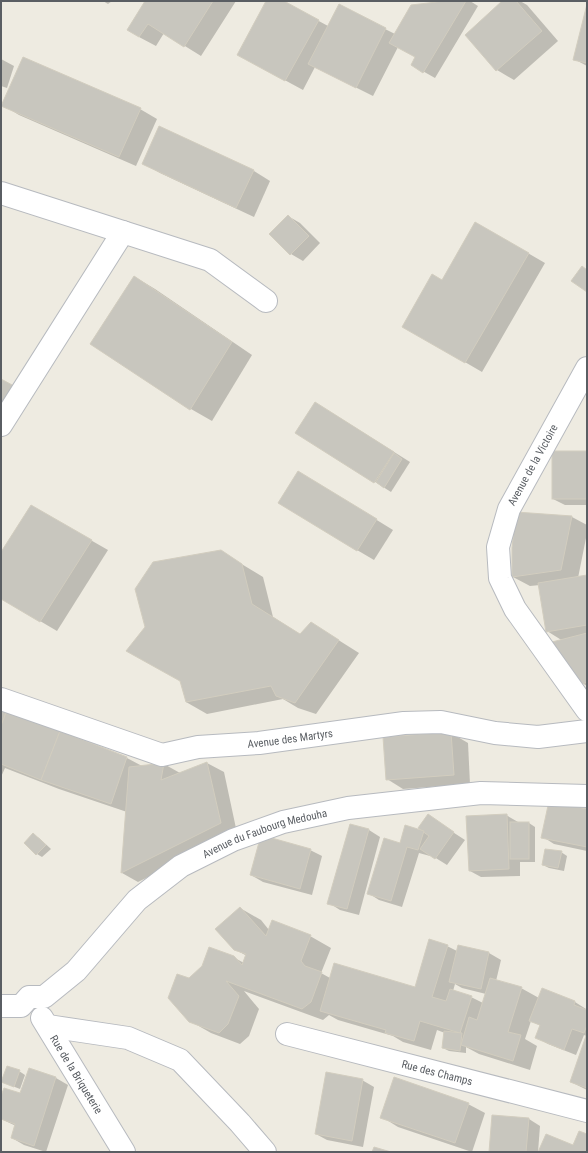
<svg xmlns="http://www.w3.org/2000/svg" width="588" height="1153" viewBox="0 0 588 1153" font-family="'Roboto Condensed',sans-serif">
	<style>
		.shadow { fill: #0003; fill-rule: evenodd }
		.building { fill: #c8c6be; stroke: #d2cdbf }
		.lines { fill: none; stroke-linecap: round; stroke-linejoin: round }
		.street-casing { stroke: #b7babf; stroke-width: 24 }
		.street { stroke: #fff; stroke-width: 22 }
		.labels { text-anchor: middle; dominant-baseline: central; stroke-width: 3; stroke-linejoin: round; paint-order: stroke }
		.street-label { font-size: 11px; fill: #5a5e63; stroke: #fff }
	</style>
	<rect width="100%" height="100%" fill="#eeebe1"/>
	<!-- shadow -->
	<g class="shadow">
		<path d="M103 1H112L108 4Z"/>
		<path d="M146 1H236L201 56 164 33 156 46 139 37Z"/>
		<path d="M268 1H282L328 26 339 6 395 34 453 1H470L478 6 435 78 412 65 417 57 398 47 373 96 315 67 303 90 255 64Z"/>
		<path d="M504 1H520L527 5 558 41 514 80 497 70Z"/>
		<path d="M587 8V66L574 59Z"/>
		<path d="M23 58 140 109 157 119 136 166 19 115 3 105Z"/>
		<path d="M1 59 14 66 7 88 1 86Z"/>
		<path d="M160 127 254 171 270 181 254 217 160 173 143 163Z"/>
		<path d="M288 216 300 223 320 243 303 261 291 254Z"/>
		<path d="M476 223 545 263 482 372 403 326 443 281Z"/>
		<path d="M135 277 155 289 252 355 212 421 191 409 91 344Z"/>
		<path d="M332 413 410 462 391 492 296 432Z"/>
		<path d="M587 452V505H565L553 499Z"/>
		<path d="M315 482 393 530 374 560 357 550Z"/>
		<path d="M31 506 108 550 57 631 1 598V554Z"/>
		<path d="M572 517 587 525V533L578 578 587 576V686L582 683 563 641 547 631 540 585 530 586 513 577Z"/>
		<path d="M220 551 263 577 273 617 301 635 332 636 359 653 316 714 298 708 283 699 207 714 186 702Z"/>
		<path d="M1 710 127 758 142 766 164 764 180 773 207 763 224 772 237 833 138 882 122 873 127 812 59 789 5 768 1 777Z"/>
		<path d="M451 733 468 743 470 784 403 789 387 779Z"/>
		<path d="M587 810V851L554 844 543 837Z"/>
		<path d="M506 815 518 822V823H529L535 827V862H520V876L481 877 470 871Z"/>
		<path d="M428 816 465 840 447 865 431 855 430 856 419 853 402 907 379 900 368 893 400 844 406 826 424 832Z"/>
		<path d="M350 825 369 830 380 837 359 915 340 910 329 903Z"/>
		<path d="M34 835 39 838 51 849 42 857 37 854Z"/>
		<path d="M310 850 322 856 312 895 263 882 251 875Z"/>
		<path d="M561 852 567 856 564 871 549 868 543 865Z"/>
		<path d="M240 908 261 920 269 930 310 936 331 948 321 973 330 978 416 988 447 946 457 951 458 946 489 953 501 960 496 981 521 988 539 998 575 1002 586 1009 587 1090 571 1082 586 1036 584 1035 576 1055 548 1044 536 1037 541 1026 531 1021 525 1039 537 1046 530 1070 479 1054 466 1047V1053L449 1051 443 1048 445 1033 437 1030 431 1050 403 1042 393 1036 338 1020 329 1015 323 1020 244 991 259 1009 249 1036 240 1044 211 1033 190 1021 189 979 233 957 244 963 247 956 234 949ZM455 984 462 988 486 994 483 1003 471 997 453 991Z"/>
		<path d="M29 1069 56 1078 68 1085 46 1152 24 1145 12 1138 16 1126 1 1119V1099L21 1095Z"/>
		<path d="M19 1071 25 1075 20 1089 2 1082Z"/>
		<path d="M362 1080 374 1087 363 1147 327 1140 316 1134Z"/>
		<path d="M468 1104 485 1113 472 1152 398 1127 382 1117Z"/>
		<path d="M529 1119 540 1126 538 1152H490Z"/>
	</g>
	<!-- building -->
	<g class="building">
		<path d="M145 1H213L184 47 148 24 139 37 127 30Z"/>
		<path d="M266 1H284L319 20 285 81 237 55Z"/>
		<path d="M445 1H466L423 73 411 65 415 57 389 43 411 5Z"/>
		<path d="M502 1H516L542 31 496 71 465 35Z"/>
		<path d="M339 4 386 28 356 88 308 64Z"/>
		<path d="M587 4V63L573 60Z"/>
		<path d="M23 57 141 108 119 157 1 106Z"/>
		<path d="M159 126 254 170 236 208 142 164Z"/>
		<path d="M288 215 309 236 290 255 269 234Z"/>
		<path d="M475 222 529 253 465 363 402 327 432 274 442 280Z"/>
		<path d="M582 266 587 270V292L571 281Z"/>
		<path d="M134 276 232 342 190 410 90 344Z"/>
		<path d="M1 379 14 386 4 405 1 403Z"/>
		<path d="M315 402 394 452 374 483 295 433Z"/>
		<rect x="552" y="451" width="35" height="48"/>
		<path d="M394 453 402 459 384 488 376 482Z"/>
		<path d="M298 471 377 519 357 551 278 503Z"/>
		<path d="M31 505 92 540 40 622 1 599V552Z"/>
		<path d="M516 512 572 516 561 570 512 577V548Z"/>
		<path d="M221 550 242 564 252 604 300 634 311 622 339 640 295 703 276 696 271 686 186 702 180 681 126 651 145 627 135 589 153 562Z"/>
		<path d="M587 575V625L546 632 538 583Z"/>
		<path d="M587 633V682L582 684 552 642Z"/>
		<path d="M1 708 7 710 1 725Z"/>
		<path d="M7 710 60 731 41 780 1 764V726Z"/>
		<path d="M60 731 127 757 111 804 41 780Z"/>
		<path d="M451 732 454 775 386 780 383 737Z"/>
		<path d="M207 762 221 823 121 873 129 767 164 763 161 780Z"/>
		<path d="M549 801 587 809V847L541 838Z"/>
		<path d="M428 814 454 832 435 859 420 849 429 836 418 828Z"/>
		<path d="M507 814 509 869 469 871 466 816Z"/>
		<rect x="510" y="822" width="19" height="37"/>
		<path d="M350 824 369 829 347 909 327 904Z"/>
		<path d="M405 825 424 831 418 850 407 847 391 901 367 894 384 838 400 843Z"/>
		<path d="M33 833 46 845 36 855 24 843Z"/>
		<path d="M261 835 311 849 300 889 250 875Z"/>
		<path d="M545 849 562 851 558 868 542 865Z"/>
		<path d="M240 907 266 936 272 920 311 935 301 961 305 966 322 972 311 1002 302 1009 226 981 239 996 228 1024 219 1033 189 1022 168 998 177 974 189 978 202 966 209 947 234 956 242 965 246 954 234 950 215 929Z"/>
		<path d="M429 939 448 945 432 997 446 1001 450 989 472 996 460 1033 420 1021 414 1041 385 1033 386 1030 320 1011 334 963 415 987Z"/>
		<path d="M458 945 489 952 481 989 449 982Z"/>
		<path d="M490 978 522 987 508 1032 521 1035 513 1061 461 1045 469 1017 477 1020Z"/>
		<path d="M542 988 575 1001 574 1005 587 1010V1025L584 1033 572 1029 564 1050 535 1038 540 1025 529 1021Z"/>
		<path d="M444 1031 462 1033 460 1051 442 1048Z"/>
		<path d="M587 1033V1088L570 1082Z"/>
		<path d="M7 1066 20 1070 14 1087 1 1082Z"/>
		<path d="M29 1068 56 1077 34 1146 11 1138 15 1124 1 1119V1096L4 1088 20 1093Z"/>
		<path d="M326 1072 363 1079 352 1141 315 1134Z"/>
		<path d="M394 1077 469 1103 455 1143 380 1118Z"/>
		<path d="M492 1115 529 1118 526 1152H489Z"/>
		<path d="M579 1131 587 1134V1152H538L546 1134 573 1145Z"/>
		<path d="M374 1147 391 1152H372Z"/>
	</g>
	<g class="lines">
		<!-- street casing -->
		<g class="street-casing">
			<g id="street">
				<path d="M1 193 210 260 266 301"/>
				<path d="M587 368 509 509 498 547 500 578 515 609 587 710"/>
				<path d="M1 425 123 232"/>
				<path id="s1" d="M1 699 162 755 198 747 259 743 404 723 441 722 495 733 538 737 587 731"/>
				<path id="s2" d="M1 1006H21L29 997H44L76 971 137 900 181 866 233 840 283 822 348 808 481 793 587 796"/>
				<path id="s3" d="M42 1018 124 1152"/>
				<path d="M48 1026 128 1038 180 1060 240 1123 265 1152"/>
				<path id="s4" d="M287 1034 587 1111"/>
			</g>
		</g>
		<!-- street -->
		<use href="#street" class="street"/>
	</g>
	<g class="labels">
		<!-- street labels -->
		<g class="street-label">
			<text transform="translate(533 465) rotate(-61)">Avenue de la Victoire</text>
			<text stroke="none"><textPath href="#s1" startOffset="300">Avenue des Martyrs</textPath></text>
			<text stroke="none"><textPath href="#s2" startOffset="328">Avenue du Faubourg Medouha</textPath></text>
			<text stroke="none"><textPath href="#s4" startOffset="155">Rue des Champs</textPath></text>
			<text stroke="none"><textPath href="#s3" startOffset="66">Rue de la Briqueterie</textPath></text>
		</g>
	</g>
	<!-- border -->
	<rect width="588" height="1153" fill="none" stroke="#5a5e63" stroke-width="4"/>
</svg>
